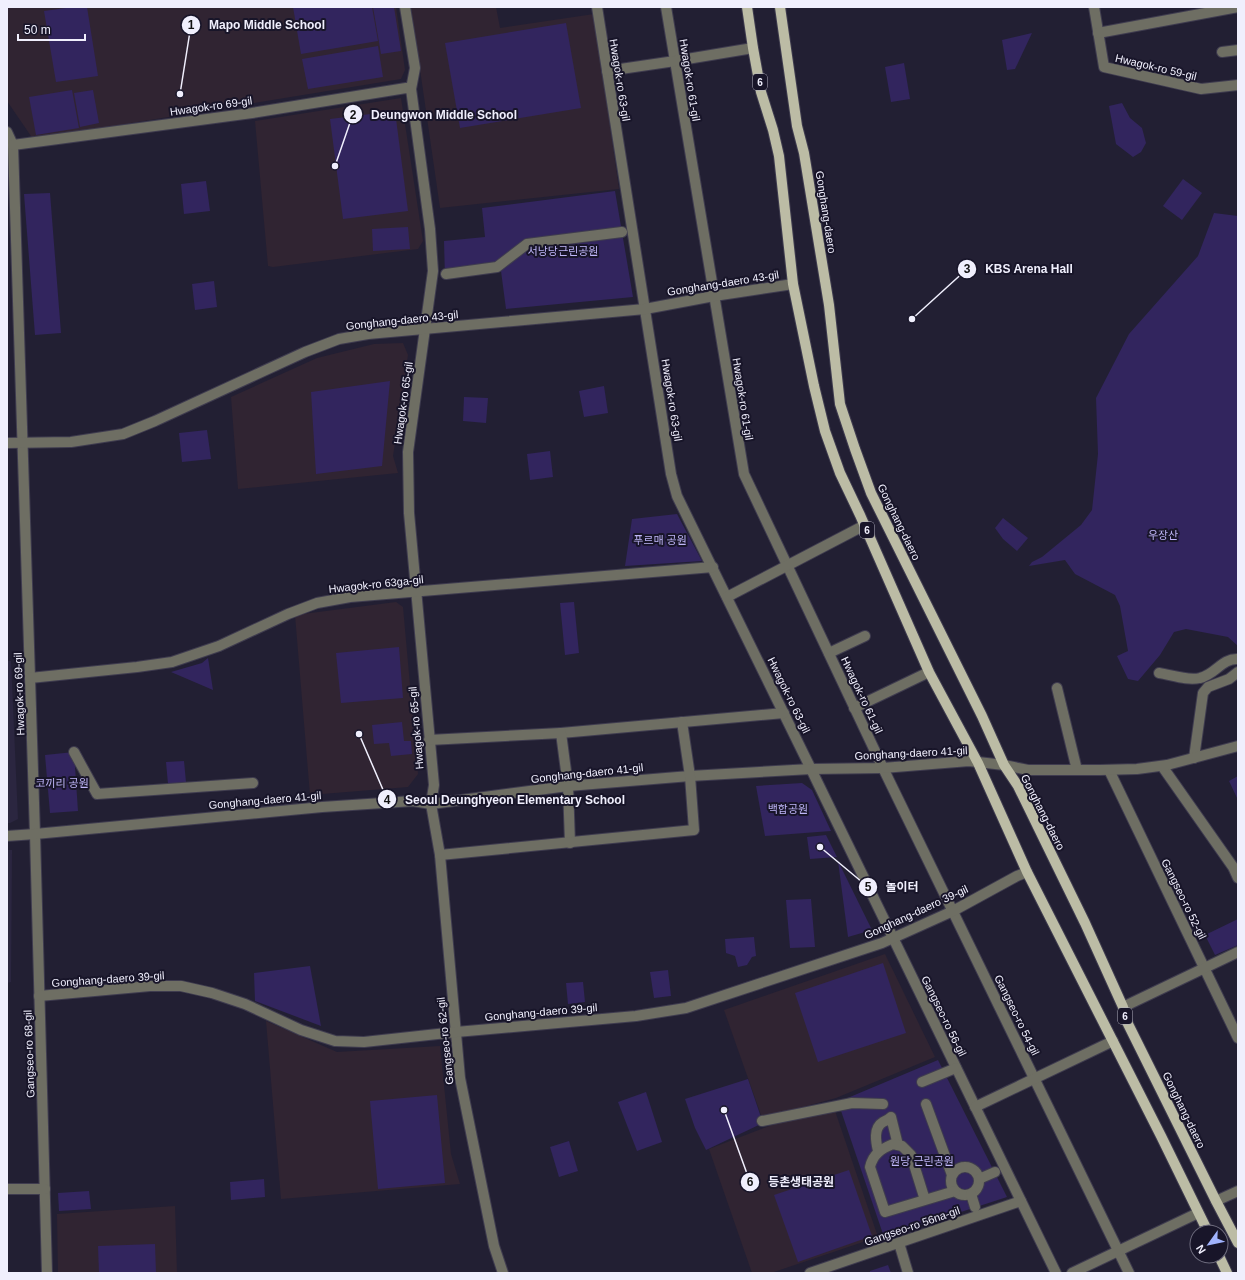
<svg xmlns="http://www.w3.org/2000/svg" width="1245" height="1280" viewBox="0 0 1245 1280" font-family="Arial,'Noto Sans KR',sans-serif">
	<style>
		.built { fill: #2b2640 }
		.education { fill: #302432 }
		.green { fill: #32255e }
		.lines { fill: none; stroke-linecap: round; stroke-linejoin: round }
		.minor-casing { stroke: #3f3c4f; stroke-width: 12 }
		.major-casing { stroke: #3f3c4f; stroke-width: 12 }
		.minor { stroke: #6e6e63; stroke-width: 10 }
		.major { stroke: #bcbca5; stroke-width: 10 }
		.labels { text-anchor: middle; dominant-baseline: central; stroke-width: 4; stroke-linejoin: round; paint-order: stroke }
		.shield { fill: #181529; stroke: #afaebd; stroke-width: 1 }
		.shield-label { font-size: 10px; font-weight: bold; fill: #f0effd }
		.street-label { font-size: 11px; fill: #f0effd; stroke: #181529 }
		.park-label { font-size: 11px; fill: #bfb6f8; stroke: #181529 }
		.leader { fill: none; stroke: #f0effd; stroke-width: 1.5 }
		.callout-dot { fill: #f0effd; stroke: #181529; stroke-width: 1.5 }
		.mark-label { font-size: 12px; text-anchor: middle; font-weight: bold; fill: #111 }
		.callout-label { font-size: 12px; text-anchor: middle; font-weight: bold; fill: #f0effd; stroke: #181529; stroke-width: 4; stroke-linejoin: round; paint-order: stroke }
	</style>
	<rect width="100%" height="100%" fill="#221f33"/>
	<!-- built -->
	<g class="built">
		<path d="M7 661H11L18 819 10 823H7Z"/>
		<path d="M7 850H12L11 982 7 983Z"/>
	</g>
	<!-- education -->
	<g class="education">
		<path d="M7 7H396L405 70 401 79 33 139 7 101Z"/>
		<path d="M411 7H496L500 28 594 14 619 189 440 208Z"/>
		<path d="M401 98 423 241 418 249 273 267 268 266 255 121Z"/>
		<path d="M403 343 408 355 393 456 398 473 238 489 231 397 317 358 374 344Z"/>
		<path d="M396 602 403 607 418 774 408 787 310 795 295 615Z"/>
		<path d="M885 954 935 1057 836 1098 762 1118 724 1010Z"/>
		<path d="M266 1021 337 1052 440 1046 451 1154 460 1184 281 1199Z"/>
		<path d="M832 1102 878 1237 771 1273H752L709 1149Z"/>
		<path d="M175 1206 177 1273H58L57 1214Z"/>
	</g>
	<!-- green -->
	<g class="green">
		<path d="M73 7H87L98 76 56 82 44 11Z"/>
		<path d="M293 7H372L378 41 301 54Z"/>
		<path d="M373 7H394L401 51 381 54Z"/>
		<path d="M566 23 581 108 460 128 445 43Z"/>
		<path d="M1032 33 1015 69 1007 70 1002 40Z"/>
		<path d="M378 46 383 77 308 89 302 59Z"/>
		<path d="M904 63 910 99 891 102 885 67Z"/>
		<path d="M72 90 79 128 36 135 29 97Z"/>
		<path d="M93 90 99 123 80 127 74 93Z"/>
		<path d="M1122 103 1130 118 1142 128 1146 143 1141 152 1133 157 1116 144 1109 106Z"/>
		<path d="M395 111 408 211 343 219 330 119Z"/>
		<path d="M1183 179 1202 193 1182 220 1163 206Z"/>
		<path d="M206 181 210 211 184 214 181 184Z"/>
		<path d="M615 191 633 297 506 309 501 271 445 278 444 241 485 237 482 208Z"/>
		<path d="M50 193 61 333 35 335 24 194Z"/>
		<path d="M1214 213 1238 216V646L1228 637 1186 629 1174 632 1160 655 1138 681 1128 679 1117 656 1128 651 1120 606 1115 595 1075 574 1065 560 1029 566 1032 562 1042 557 1081 525 1092 510 1098 454 1096 398 1129 334 1198 256Z"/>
		<path d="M408 227 410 249 373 251 372 229Z"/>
		<path d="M214 281 217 307 195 310 192 284Z"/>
		<path d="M390 381 382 466 316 474 311 392Z"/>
		<path d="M604 386 608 413 584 417 579 391Z"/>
		<path d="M464 397 488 398 486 423 463 421Z"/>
		<path d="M207 430 211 459 182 462 179 433Z"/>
		<path d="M550 451 553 477 530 480 527 454Z"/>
		<path d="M677 514 702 561 625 566 632 519Z"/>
		<path d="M1003 518 1028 538 1017 551 1003 539 995 528Z"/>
		<path d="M574 602 579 653 565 655 560 603Z"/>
		<path d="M399 647 403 698 341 703 336 653Z"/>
		<path d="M208 658 213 690 171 672 202 663Z"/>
		<path d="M402 722 404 741H411L412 754 391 756 389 743 374 744 372 725Z"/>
		<path d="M74 752 78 811 50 813 45 755Z"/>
		<path d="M184 761 186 782 168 784 166 762Z"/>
		<path d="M1238 776V800L1229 781Z"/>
		<path d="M802 783 812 790 831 831 765 836 756 786Z"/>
		<path d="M826 835 837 857 810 859 807 837Z"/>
		<path d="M838 861 872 930 848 937Z"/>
		<path d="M811 899 815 947 790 948 786 900Z"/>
		<path d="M1238 919V945L1215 955 1205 935Z"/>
		<path d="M754 937 756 956 752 957 747 965 738 967 735 956 726 953 725 939Z"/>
		<path d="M883 963 906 1033 818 1062 795 993Z"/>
		<path d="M310 966 321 1026 255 1001 254 973Z"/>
		<path d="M668 970 671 996 654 998 650 972Z"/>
		<path d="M583 982 585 1002 568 1004 566 983Z"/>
		<path d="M938 1060 1007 1197 884 1237 838 1102Z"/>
		<path d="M748 1079 763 1123 706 1150 695 1128 685 1099Z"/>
		<path d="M646 1092 662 1142 637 1151 618 1102Z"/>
		<path d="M437 1095 445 1183 378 1189 370 1101Z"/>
		<path d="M569 1141 578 1171 559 1177 550 1147Z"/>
		<path d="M849 1170 872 1236 798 1262 774 1195Z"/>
		<path d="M264 1179 265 1197 231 1200 230 1182Z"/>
		<path d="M89 1191 91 1209 59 1211 58 1193Z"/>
		<path d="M155 1244 156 1273H99L98 1246Z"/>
		<path d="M888 1265 891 1273H870V1271Z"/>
	</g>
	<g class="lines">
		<!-- minor casing -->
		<g class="minor-casing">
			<g id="minor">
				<path d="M405 7 415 68 411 89 430 229 433 271 408 452 409 513 434 785 431 804 440 855 460 1078 494 1246 503 1273"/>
				<path d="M597 7 671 474 677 496 811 769 1056 1273"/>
				<path d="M666 7 744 474 883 768 1129 1273"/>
				<path d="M1094 7 1104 67 1201 89 1238 85"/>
				<path d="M1098 33 1238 7"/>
				<path d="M1222 52 1238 50"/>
				<path d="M607 71 675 61 753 48"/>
				<path d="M7 132 13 145 35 834 47 1273"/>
				<path d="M13 145 252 113 406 88 411 89"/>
				<path d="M446 274 497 267 527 244 622 232"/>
				<path d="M7 443 71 442 123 434 155 421 305 352 339 339 368 334 645 309 714 296 793 284"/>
				<path d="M727 597 865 525"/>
				<path d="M829 653 865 636"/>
				<path d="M1159 673C1172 675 1187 681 1200 678 1215 675 1222 658 1238 659"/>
				<path d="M30 678 137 667 172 662 219 646 288 614 317 603 350 597 713 567"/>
				<path d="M1057 688 1077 770"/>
				<path d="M854 708 929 672"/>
				<path d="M561 733 784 713"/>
				<path d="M429 740 561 733 568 786 570 843"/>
				<path d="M74 752 97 794 253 783"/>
				<path d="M1194 758 1203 693 1208 687 1229 679 1238 672"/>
				<path d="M1162 766 1233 867 1238 878"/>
				<path d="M1109 770 1238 1038"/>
				<path d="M7 836 35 834 322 807 413 801 431 804 568 786 690 776 811 769 883 768 969 761 1004 765 1028 770H1100L1137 769 1167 765 1238 746"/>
				<path d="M440 855 694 830 690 776 682 722"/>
				<path d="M39 996 150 986H181L212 993 245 1004 301 1030 335 1041 364 1042 456 1032 636 1016 686 1008 882 943 953 911 1017 876 1027 872"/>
				<path d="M1123 1007 1238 952"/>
				<path d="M922 1082 956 1068"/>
				<path d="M926 1104 952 1175"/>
				<path d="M975 1107 1113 1041"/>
				<path d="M762 1121 852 1103 883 1104"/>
				<path d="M878 1151C876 1142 873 1128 883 1122 887 1120 888 1120 891 1117L898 1145"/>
				<circle cx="965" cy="1181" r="14"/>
				<path d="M979 1179 995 1172"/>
				<path d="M7 1189H45"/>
				<path d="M971 1194 975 1207"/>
				<path d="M925 1200 911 1155 902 1146 893 1144C881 1149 873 1154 870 1167L885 1212 955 1191"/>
				<path d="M1216 1201 1238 1191"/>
				<path d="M899 1243 908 1273"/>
				<path d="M810 1273 1021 1201"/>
				<path d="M1072 1273 1198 1213"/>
			</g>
		</g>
		<!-- major casing -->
		<g class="major-casing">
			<g id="major">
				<path d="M747 7 753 48 761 92 773 130 779 156 793 284 814 386 825 431 840 473 860 515 929 672 978 763 1027 872 1161 1136 1208 1232"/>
				<path d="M780 7 797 126 804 153 829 305 840 404 855 449 871 493 982 716 1004 765 1018 786 1085 923 1123 1007 1127 1022 1216 1201 1238 1243"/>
				<path d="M1219 1256 1227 1273"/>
			</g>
		</g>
		<!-- minor -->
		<use href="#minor" class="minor"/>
		<!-- major -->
		<use href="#major" class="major"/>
	</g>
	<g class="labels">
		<!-- shield labels -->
		<g class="shield">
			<rect x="753" y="74" width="14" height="16" rx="3"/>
			<rect x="860" y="522" width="14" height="16" rx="3"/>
			<rect x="1118" y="1008" width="14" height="16" rx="3"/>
		</g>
		<g class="shield-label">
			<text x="760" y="82">6</text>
			<text x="867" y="530">6</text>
			<text x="1125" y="1016">6</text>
		</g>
		<!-- street labels -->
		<g class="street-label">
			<text transform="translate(1156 67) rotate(13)">Hwagok-ro 59-gil</text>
			<text transform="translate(620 80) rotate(81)">Hwagok-ro 63-gil</text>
			<text transform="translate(690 80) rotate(81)">Hwagok-ro 61-gil</text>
			<text transform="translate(211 106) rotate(-8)">Hwagok-ro 69-gil</text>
			<text transform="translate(826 212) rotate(81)">Gonghang-daero</text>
			<text transform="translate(723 283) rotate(-9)">Gonghang-daero 43-gil</text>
			<text transform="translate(402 320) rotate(-6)">Gonghang-daero 43-gil</text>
			<text transform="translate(743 399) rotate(81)">Hwagok-ro 61-gil</text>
			<text transform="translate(672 400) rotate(81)">Hwagok-ro 63-gil</text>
			<text transform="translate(403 403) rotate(-82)">Hwagok-ro 65-gil</text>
			<text transform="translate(899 522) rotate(64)">Gonghang-daero</text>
			<text transform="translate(376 584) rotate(-6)">Hwagok-ro 63ga-gil</text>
			<text transform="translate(19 694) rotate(-92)">Hwagok-ro 69-gil</text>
			<text transform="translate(789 695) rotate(64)">Hwagok-ro 63-gil</text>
			<text transform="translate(862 695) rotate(65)">Hwagok-ro 61-gil</text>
			<text transform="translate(416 728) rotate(-95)">Hwagok-ro 65-gil</text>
			<text transform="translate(911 753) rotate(-3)">Gonghang-daero 41-gil</text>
			<text transform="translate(587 773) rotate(-6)">Gonghang-daero 41-gil</text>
			<text transform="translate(265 800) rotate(-5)">Gonghang-daero 41-gil</text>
			<text transform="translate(1043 812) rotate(63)">Gonghang-daero</text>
			<text transform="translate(1184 899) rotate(64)">Gangseo-ro 52-gil</text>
			<text transform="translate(916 912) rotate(-25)">Gonghang-daero 39-gil</text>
			<text transform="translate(108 979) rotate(-4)">Gonghang-daero 39-gil</text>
			<text transform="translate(541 1012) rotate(-5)">Gonghang-daero 39-gil</text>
			<text transform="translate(1017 1015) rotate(64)">Gangseo-ro 54-gil</text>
			<text transform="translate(944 1016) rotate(64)">Gangseo-ro 56-gil</text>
			<text transform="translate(445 1041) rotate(-96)">Gangseo-ro 62-gil</text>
			<text transform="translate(29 1054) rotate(-92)">Gangseo-ro 68-gil</text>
			<text transform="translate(1184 1110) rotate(64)">Gonghang-daero</text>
			<text transform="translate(912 1226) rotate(-19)">Gangseo-ro 56na-gil</text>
		</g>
		<!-- park labels -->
		<g class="park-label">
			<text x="563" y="251">서낭당근린공원</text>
			<text x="1163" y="535">우장산</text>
			<text x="660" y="540">푸르매 공원</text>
			<text x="62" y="783">코끼리 공원</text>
			<text x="788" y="809">백합공원</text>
			<text x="922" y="1161">원당 근린공원</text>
		</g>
	</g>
	<!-- callouts -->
	<path class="leader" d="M180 94L191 25M335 166L353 114M912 319L967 269M359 734L387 799M820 847L868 887M724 1110L750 1182"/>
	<g class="callout-dot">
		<circle cx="180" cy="94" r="4"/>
		<circle cx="335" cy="166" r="4"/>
		<circle cx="912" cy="319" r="4"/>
		<circle cx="359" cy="734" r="4"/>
		<circle cx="820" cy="847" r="4"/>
		<circle cx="724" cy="1110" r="4"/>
		<circle cx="191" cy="25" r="10"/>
		<circle cx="353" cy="114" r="10"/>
		<circle cx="967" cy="269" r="10"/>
		<circle cx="387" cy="799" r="10"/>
		<circle cx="868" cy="887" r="10"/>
		<circle cx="750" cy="1182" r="10"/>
	</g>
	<g class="mark-label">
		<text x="191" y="29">1</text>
		<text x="353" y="119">2</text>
		<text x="967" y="273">3</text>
		<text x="387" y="804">4</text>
		<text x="868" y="891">5</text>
		<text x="750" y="1186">6</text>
	</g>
	<g class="callout-label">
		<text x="267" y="29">Mapo Middle School</text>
		<text x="444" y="119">Deungwon Middle School</text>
		<text x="1029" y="273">KBS Arena Hall</text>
		<text x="515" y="804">Seoul Deunghyeon Elementary School</text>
		<text x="902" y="891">놀이터</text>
		<text x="801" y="1186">등촌생태공원</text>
	</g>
	<!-- border -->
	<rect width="1245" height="1280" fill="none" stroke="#f0effd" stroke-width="16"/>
	<!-- north arrow -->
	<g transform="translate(1209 1244) rotate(237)"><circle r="19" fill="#181529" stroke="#6e6c7e"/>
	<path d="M0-3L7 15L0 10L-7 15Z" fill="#a1b3fd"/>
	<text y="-6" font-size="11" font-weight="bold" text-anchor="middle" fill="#f0effd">N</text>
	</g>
	<!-- scale -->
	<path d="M18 34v6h67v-6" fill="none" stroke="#f0effd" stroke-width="2"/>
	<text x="24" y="34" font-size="12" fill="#f0effd" stroke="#181529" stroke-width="3" paint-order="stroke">50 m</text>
</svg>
